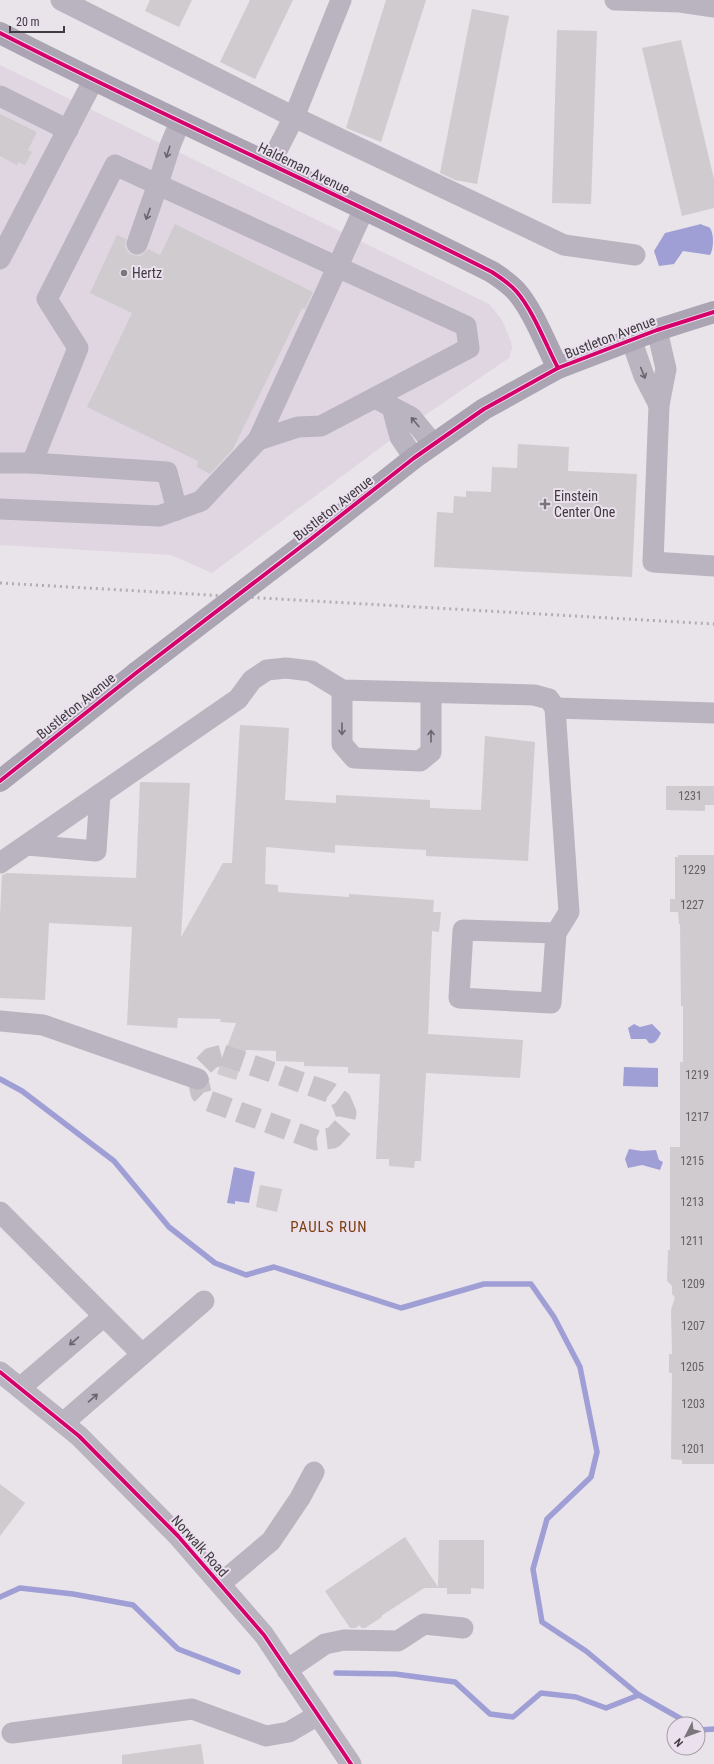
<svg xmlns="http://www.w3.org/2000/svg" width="714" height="1764" viewBox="0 0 714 1764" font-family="'Roboto Condensed',sans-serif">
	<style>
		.built { fill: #e0d6e2 }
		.water { fill: #9f9fd6 }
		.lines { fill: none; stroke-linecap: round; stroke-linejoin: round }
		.stream { stroke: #9f9fd6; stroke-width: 5.5 }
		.building { fill: #cfcbcf }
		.minor-tunnel { stroke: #c7c1c8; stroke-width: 21; stroke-dasharray: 21 10; stroke-linecap: butt }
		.minor { stroke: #b9b4c0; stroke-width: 21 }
		.major { stroke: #aaa4b3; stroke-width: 22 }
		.rail { stroke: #b1adb5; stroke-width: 3; stroke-dasharray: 2 4; stroke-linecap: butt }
		.major-bridge { stroke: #aaa4b3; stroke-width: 22 }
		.cycleway-casing { stroke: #ebe0ed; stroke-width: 6 }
		.cycleway { stroke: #d6006c; stroke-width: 4 }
		.oneway { stroke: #6a656d }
		.poi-dot { fill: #7a767c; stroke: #ebe0ed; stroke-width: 1.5 }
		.labels { text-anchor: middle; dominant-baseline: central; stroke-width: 4; stroke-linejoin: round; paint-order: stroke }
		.number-label { font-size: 12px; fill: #656166 }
		.street-label { font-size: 14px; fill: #3f3b40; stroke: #ebe0ed }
		.poi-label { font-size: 14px; fill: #3f3b40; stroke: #ebe0ed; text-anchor: start }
		.neighbourhood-label { font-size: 15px; letter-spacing: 1px; fill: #7a400e; stroke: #ebe0ed }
	</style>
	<rect width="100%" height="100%" fill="#e9e3ea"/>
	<!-- built -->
	<path class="built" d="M0 65 489 304 502 320 511 341 512 348 509 358 412 424 212 573 171 555 0 545Z"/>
	<!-- water -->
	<g class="water">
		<path d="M701 224C703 226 708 226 710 228 714 234 714 248 710 255L683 251 674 264 659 266 654 251 665 233Z"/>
		<path d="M634 1024 640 1027 652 1024 661 1033C658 1038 656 1045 649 1043L646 1039H631L628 1028Z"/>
		<path d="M624 1067 658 1068V1087L623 1086Z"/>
		<path d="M629 1149 642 1151 656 1150 659 1160 663 1162 660 1170 642 1165 628 1168 625 1159Z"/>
		<path d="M234 1167 255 1172 249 1203 235 1201V1204L227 1203Z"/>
	</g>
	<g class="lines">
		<!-- stream -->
		<g class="stream">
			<path d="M0 1079 22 1091 114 1161 169 1227 215 1263 246 1275 274 1267 401 1308 484 1284H531L554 1317 580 1367 597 1452 591 1477 547 1519 533 1569 542 1622 586 1651 639 1695 690 1724"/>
			<path d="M0 1597 20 1588 73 1594 133 1605 178 1649 238 1672"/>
			<path d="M336 1673 395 1674 455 1682 490 1714 513 1717 541 1693 576 1697 606 1708 639 1695"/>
			<path d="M698 1729 700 1730 714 1729"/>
		</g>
	</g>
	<!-- building -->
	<g class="building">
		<path d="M150 0H192L179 27 145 11Z"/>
		<path d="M250 0H293L255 79 220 62Z"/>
		<path d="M386 0H426L381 142 346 128Z"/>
		<path d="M472 9 509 16 477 184 455 180 440 173Z"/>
		<path d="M557 30 597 31 591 204 552 203Z"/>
		<path d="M681 40 714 179V208L682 216 642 48Z"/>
		<path d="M0 114 37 132 28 150 32 152 25 165 18 162 17 165 0 156Z"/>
		<path d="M175 224 313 292 305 309 302 308 233 449 210 474 197 467 198 461 87 407 132 313 90 293 117 235 126 239 125 247 128 252 133 255 140 256 144 253 148 249 160 255Z"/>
		<path d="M518 444 569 447 568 471 637 474 632 577 434 567 437 512 453 513 454 496 466 497V491L491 492 492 467 517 468Z"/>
		<path d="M240 725 289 728 285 800 336 803V795L430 800V808L481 810 485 736 535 742 528 861 426 856V850L335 845V853L266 847 265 884 278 885V892L349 897V894L434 900 433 912H441L439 932 432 931 428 1034 523 1040 520 1078 426 1073 421 1161H415L414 1168 389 1166V1159H376L380 1074 348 1073V1067L304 1066V1062L276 1061V1051L246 1050 236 1080 217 1074 236 1023 220 1022 221 1019 178 1018 177 1028 127 1025 132 927 49 923 45 1000 0 998V916L2 875 7 873 136 878 140 782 190 783 181 937 223 863H232Z"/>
		<path d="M666 786H714V805H705V811L666 810Z"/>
		<path d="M678 855H714V1464H682V1460L671 1459 672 1373H669V1354H672L671 1310 675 1297 672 1294V1286L667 1281 668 1250H670V1147H680V1062H683V1006H681L680 924H679L678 912H670V899H675V857H678Z"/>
		<path d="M260 1185 282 1189 277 1212 256 1207Z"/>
		<path d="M0 1484 25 1503 0 1536Z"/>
		<path d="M405 1537 438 1587 439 1540H484V1589L471 1588V1594H447V1588H424L381 1616 382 1617 365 1628H361L360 1625 355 1628H350L325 1591Z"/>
		<path d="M201 1744 204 1764H122V1755Z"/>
	</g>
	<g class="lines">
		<!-- minor-tunnel -->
		<path class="minor-tunnel" d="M223 1055 329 1092 341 1101 346 1113 343 1127 333 1138 316 1140 209 1101 201 1093 198 1079 203 1066 211 1058Z"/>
		<!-- minor -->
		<g class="minor">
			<path d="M61 0 294 117 564 245 635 255"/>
			<path d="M615 0 680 2 714 7"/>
			<path d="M0 96 68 130"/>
			<path d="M270 164 294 117 341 0"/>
			<path d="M137 244 158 184 170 146 180 122"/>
			<path d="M0 259 93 81"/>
			<path d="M657 330 666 369 659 405 653 562 714 566"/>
			<path d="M631 339 644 376 659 405"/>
			<path d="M375 398 411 417 433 444"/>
			<path d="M392 407 400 437 414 458"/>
			<path d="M0 463H32L167 472 177 510"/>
			<path d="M32 463 78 348 47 299 115 165 466 326 469 348 321 426 298 427 258 440"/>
			<path d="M0 509 159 516 201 501 258 440 364 209"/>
			<path d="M342 690V744L354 758 420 761 431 752V693"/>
			<path d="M555 708 714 713"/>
			<path d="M27 845 96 851 100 794"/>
			<path d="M0 863 238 699 252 680 267 670 286 668 311 671 342 690 534 695 549 699 555 708 569 912 556 933 551 1003 459 998 463 930 556 933"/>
			<path d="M0 1021 43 1025 198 1079"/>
			<path d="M0 1212 142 1354"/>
			<path d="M0 1372 79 1436 178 1536 264 1635 351 1764"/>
			<path d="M20 1388 104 1316"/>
			<path d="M63 1423 204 1301"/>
			<path d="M220 1584 271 1541 300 1498 314 1472"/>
			<path d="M287 1670 325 1644 344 1640 398 1641 424 1624 463 1628"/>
			<path d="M12 1733 192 1709 266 1736 289 1732 318 1715"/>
		</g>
		<!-- major -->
		<g class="major">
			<path d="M0 33C162 116 329 189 492 272 501 278 509 283 516 291 533 310 546 345 558 368"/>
			<path d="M311 539 414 458 484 409 558 368 657 330 714 312"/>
			<path d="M0 781 136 673"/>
		</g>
		<!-- rail -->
		<path class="rail" d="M0 583 714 624"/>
		<!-- major-bridge -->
		<path class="major-bridge" d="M136 673 311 539"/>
		<!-- cycleway casing -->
		<g class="cycleway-casing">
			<g id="cycleway">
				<path d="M0 33C162 116 329 189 492 272 501 278 509 283 516 291 533 310 546 345 558 368"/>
				<path d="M0 781 136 673 311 539 414 458 484 409 558 368 657 330 714 312"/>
				<path d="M0 1372 79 1436 178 1536 264 1635 351 1764"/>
			</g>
		</g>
		<!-- cycleway -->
		<use href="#cycleway" class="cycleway"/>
	</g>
	<!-- one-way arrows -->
	<defs><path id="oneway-shaft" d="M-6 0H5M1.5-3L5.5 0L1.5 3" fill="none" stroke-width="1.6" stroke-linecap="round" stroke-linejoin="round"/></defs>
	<g class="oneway">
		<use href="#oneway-shaft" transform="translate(168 152) rotate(107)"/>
		<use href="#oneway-shaft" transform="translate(148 214) rotate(110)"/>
		<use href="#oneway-shaft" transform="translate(643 373) rotate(68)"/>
		<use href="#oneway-shaft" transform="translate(415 422) rotate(-130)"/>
		<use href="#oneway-shaft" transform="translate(342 729) rotate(90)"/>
		<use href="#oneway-shaft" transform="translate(431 736) rotate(-90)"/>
		<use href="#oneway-shaft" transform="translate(74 1341) rotate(139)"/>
		<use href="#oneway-shaft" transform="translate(93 1398) rotate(-41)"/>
	</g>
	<!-- markers -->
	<g class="poi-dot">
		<circle cx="124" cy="273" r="4"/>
		<path d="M543 498h4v4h4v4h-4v4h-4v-4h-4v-4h4z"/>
	</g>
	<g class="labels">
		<!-- number labels -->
		<g class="number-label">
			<text x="690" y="796">1231</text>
			<text x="694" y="870">1229</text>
			<text x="692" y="905">1227</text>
			<text x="697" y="1075">1219</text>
			<text x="697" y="1117">1217</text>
			<text x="692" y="1161">1215</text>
			<text x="692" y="1202">1213</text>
			<text x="692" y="1241">1211</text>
			<text x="693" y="1284">1209</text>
			<text x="693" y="1326">1207</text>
			<text x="692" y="1367">1205</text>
			<text x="693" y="1404">1203</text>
			<text x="693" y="1449">1201</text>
		</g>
		<!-- street labels -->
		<g class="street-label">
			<text transform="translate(304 168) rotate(26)">Haldeman Avenue</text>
			<text transform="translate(610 337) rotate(-21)">Bustleton Avenue</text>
			<text transform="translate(333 508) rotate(-38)">Bustleton Avenue</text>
			<text transform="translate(76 706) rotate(-39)">Bustleton Avenue</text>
			<text transform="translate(200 1546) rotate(48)">Norwalk Road</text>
		</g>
		<!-- poi labels -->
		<g class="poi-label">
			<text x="132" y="273">Hertz</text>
			<text x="554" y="496">Einstein<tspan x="554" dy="16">Center One</tspan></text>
		</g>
		<!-- neighbourhood labels -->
		<g class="neighbourhood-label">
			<text x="329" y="1227">PAULS RUN</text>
		</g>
	</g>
	<!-- north arrow -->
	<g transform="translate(686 1736) rotate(228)"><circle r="19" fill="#ebe0ed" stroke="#a69ea8"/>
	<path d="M0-3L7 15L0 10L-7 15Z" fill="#7a767c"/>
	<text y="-6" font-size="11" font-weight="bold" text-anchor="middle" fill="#3f3b40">N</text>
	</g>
	<!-- scale -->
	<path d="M10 26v6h54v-6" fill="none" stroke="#3f3b40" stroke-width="2"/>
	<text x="16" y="26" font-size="12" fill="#3f3b40" stroke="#ebe0ed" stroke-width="3" paint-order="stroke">20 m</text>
</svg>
